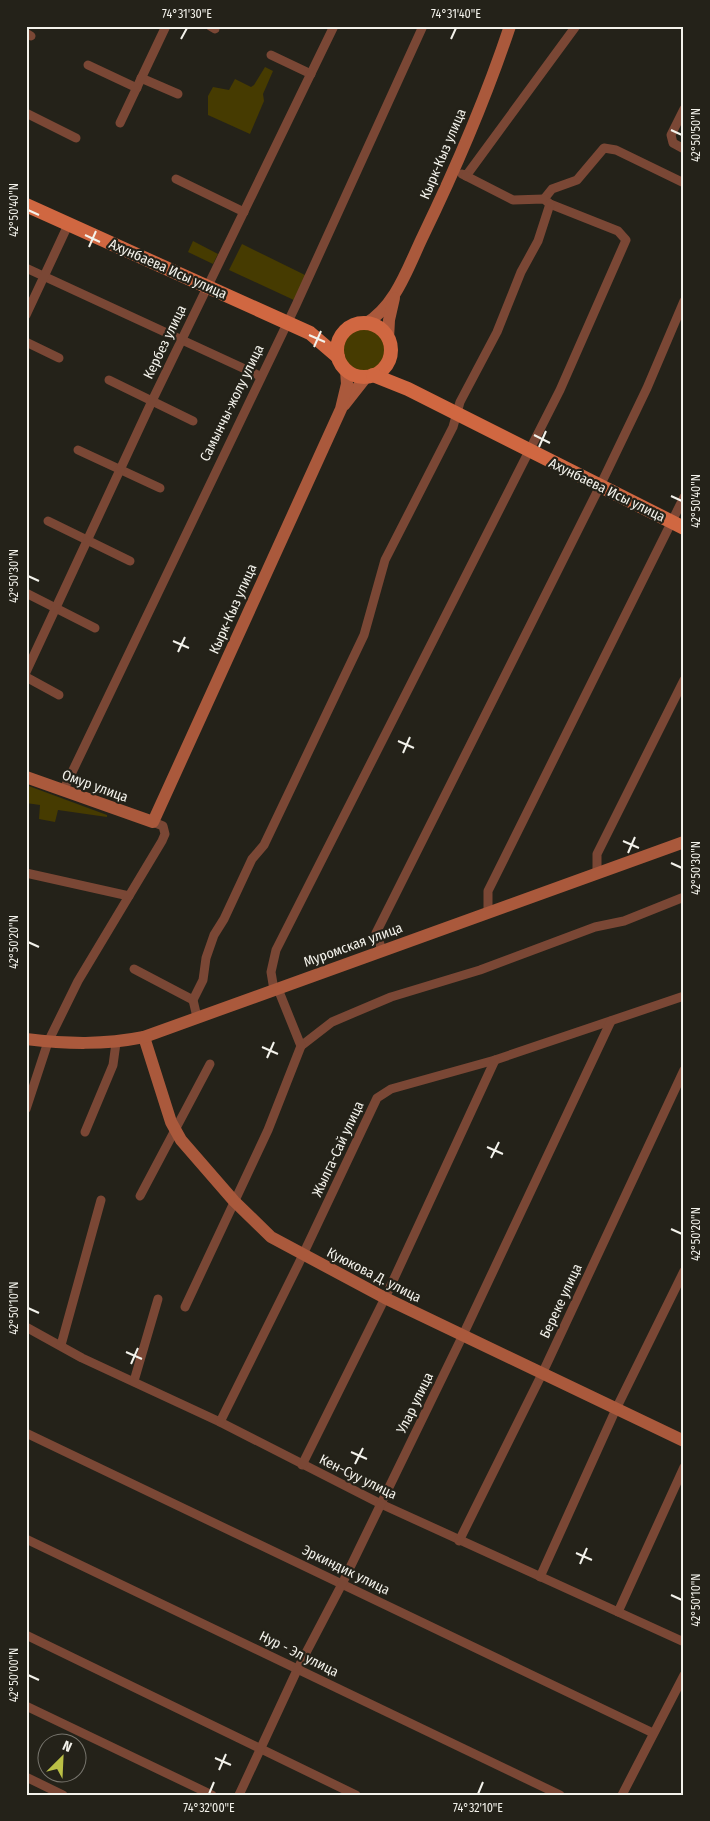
<svg xmlns="http://www.w3.org/2000/svg" width="710" height="1821" viewBox="0 0 710 1821" font-family="'Fira Sans Condensed',sans-serif">
	<style>
		.green { fill: #463b01 }
		.lines { fill: none; stroke-linecap: round; stroke-linejoin: round }
		.street { stroke: #7a4735; stroke-width: 9 }
		.secondary { stroke: #aa593c; stroke-width: 12 }
		.primary { stroke: #d06741; stroke-width: 14 }
		.ticks { fill: none; stroke: #f3f2eb; stroke-width: 2 }
		.labels { text-anchor: middle; dominant-baseline: central; stroke-width: 4.5; stroke-linejoin: round; paint-order: stroke }
		.street-label { font-size: 14px; fill: #f3f2eb; stroke: #242219 }
		.neatline { fill: none; stroke: #f3f2eb; stroke-width: 2 }
		.ticks-label { font-size: 12px; text-anchor: middle; fill: #f3f2eb }
	</style>
	<rect width="100%" height="100%" fill="#242219"/>
	<!-- green -->
	<g class="green">
		<path d="M265 67 273 71 263 94 264 101 250 134 208 115V96L213 87 229 90 235 79 251 87 254 85Z"/>
		<path d="M193 241 218 254 213 264 188 252Z"/>
		<path d="M242 244 307 276 296 301 229 270Z"/>
		<circle cx="364" cy="350" r="21"/>
		<path d="M26 785 107 815V817L58 810 55 822 39 819 40 805 26 803Z"/>
	</g>
	<g class="lines">
		<!-- street -->
		<g class="street">
			<path d="M210 26 215 29"/>
			<path d="M26 33 31 36"/>
			<path d="M271 55 311 74"/>
			<path d="M88 65 137 88"/>
			<path d="M141 78 178 94"/>
			<path d="M684 109 671 135 673 143 684 149"/>
			<path d="M26 113 76 138"/>
			<path d="M120 123 166 26"/>
			<path d="M462 174 466 176 576 26"/>
			<path d="M176 179 244 212"/>
			<path d="M544 199 552 189 577 180 604 148 616 150 684 183"/>
			<path d="M26 268 260 376"/>
			<path d="M26 315 68 225"/>
			<path d="M26 342 59 358"/>
			<path d="M109 380 193 421"/>
			<path d="M78 450 160 488"/>
			<path d="M48 521 130 561"/>
			<path d="M26 593 95 628"/>
			<path d="M26 672 152 401 334 26"/>
			<path d="M26 677 59 695"/>
			<path d="M63 791 296 305 423 26"/>
			<path d="M26 873 129 896"/>
			<path d="M597 874V854L684 680"/>
			<path d="M488 913V891L684 497"/>
			<path d="M382 950 376 933 600 486 647 388 684 301"/>
			<path d="M134 969 193 1000"/>
			<path d="M274 990 271 972 276 950 560 390 626 240 618 231 550 204 544 199 513 200 466 176"/>
			<path d="M197 1017 193 1000 203 980 206 958 214 935 224 919 252 859 264 845 364 635 385 560 453 427 460 402 497 332 521 272 538 241 550 204"/>
			<path d="M301 1046 332 1022 391 997 480 970 595 927 624 921 684 897"/>
			<path d="M26 1109 48 1042 78 981 162 841 165 834 163 826 153 822"/>
			<path d="M85 1132 113 1065 116 1043"/>
			<path d="M140 1196 210 1064"/>
			<path d="M185 1307 268 1130 301 1046 278 989"/>
			<path d="M26 1327 82 1358 220 1422 381 1504 684 1642"/>
			<path d="M61 1345 101 1200"/>
			<path d="M134 1381 158 1299"/>
			<path d="M220 1422 299 1263 377 1098 391 1089 495 1060 684 996"/>
			<path d="M26 1433 653 1733"/>
			<path d="M302 1465 385 1298 495 1060"/>
			<path d="M26 1539 560 1795"/>
			<path d="M459 1541 542 1374 684 1070"/>
			<path d="M540 1577 616 1409 684 1271"/>
			<path d="M618 1612 684 1467"/>
			<path d="M26 1635 356 1795"/>
			<path d="M26 1706 212 1795"/>
			<path d="M26 1777 63 1795"/>
			<path d="M239 1795 298 1668 342 1584 463 1335 611 1021"/>
			<path d="M622 1795 684 1675"/>
		</g>
		<!-- secondary -->
		<g class="secondary">
			<path d="M365 324C396 306 408 267 423 236 456 168 486 98 510 26"/>
			<path d="M388 339 389 320 394 298"/>
			<path d="M344 405 366 377"/>
			<path d="M26 777 153 822 341 409 347 384 346 370"/>
			<path d="M144 1037 171 1122 181 1140 234 1201 271 1237 385 1298 684 1441"/>
			<path d="M26 1039C67 1044 104 1045 144 1037L684 842"/>
		</g>
		<!-- primary -->
		<g class="primary">
			<path d="M26 205 310 333 338 357"/>
			<circle cx="364" cy="350" r="27"/>
			<path d="M373 375 408 389 684 528"/>
		</g>
	</g>
	<!-- ticks -->
	<path class="ticks" d="M181 39 187 28M451 39 456 28M671 130 682 135M28 210 39 215M85 235 100 242M89 247 96 231M309 335 325 342M314 347 321 331M534 435 550 443M539 447 546 431M671 496 682 501M28 576 39 581M173 641 189 648M178 652 185 637M398 741 414 748M403 753 410 737M623 841 639 848M628 853 635 837M671 863 682 868M28 942 39 947M262 1047 278 1054M267 1058 274 1042M487 1147 503 1154M491 1158 499 1142M671 1229 682 1234M28 1308 39 1313M126 1352 142 1359M131 1364 138 1348M351 1452 367 1459M355 1464 363 1448M576 1553 592 1560M580 1564 587 1548M671 1595 682 1600M28 1675 39 1680M215 1758 231 1765M219 1770 226 1754M209 1794 214 1782M478 1794 483 1782"/>
	<g class="labels">
		<!-- street labels -->
		<g class="street-label">
			<text transform="translate(443 154) rotate(-67)">Кырк-Кыз улица</text>
			<text transform="translate(168 269) rotate(24)">Ахунбаева Исы улица</text>
			<text transform="translate(165 342) rotate(-64)">Кербез улица</text>
			<text transform="translate(232 403) rotate(-64)">Самынчы-жолу улица</text>
			<text transform="translate(607 490) rotate(26)">Ахунбаева Исы улица</text>
			<text transform="translate(233 609) rotate(-66)">Кырк-Кыз улица</text>
			<text transform="translate(95 786) rotate(20)">Омур улица</text>
			<text transform="translate(353 945) rotate(-20)">Муромская улица</text>
			<text transform="translate(338 1149) rotate(-65)">Жылга-Сай улица</text>
			<text transform="translate(374 1275) rotate(27)">Куюкова Д. улица</text>
			<text transform="translate(561 1301) rotate(-65)">Береке улица</text>
			<text transform="translate(415 1403) rotate(-64)">Улар улица</text>
			<text transform="translate(358 1477) rotate(26)">Кен-Суу улица</text>
			<text transform="translate(346 1570) rotate(26)">Эркиндик улица</text>
			<text transform="translate(299 1654) rotate(26)">Нур - Эл улица</text>
		</g>
	</g>
	<!-- border -->
	<rect width="710" height="1821" fill="none" stroke="#242219" stroke-width="55"/>
	<!-- north arrow -->
	<g transform="translate(62 1758) rotate(24)"><circle r="24" fill="#242219" stroke="#77756d"/>
	<path d="M0-4L9 19L0 12L-9 19Z" fill="#bbc045"/>
	<text y="-8" font-size="14" font-weight="bold" text-anchor="middle" fill="#f3f2eb">N</text>
	</g>
	<rect x="28" y="28" width="654" height="1766" class="neatline"/>
	<g class="ticks-label">
		<text x="187" y="18">74°31'30"E</text>
		<text x="456" y="18">74°31'40"E</text>
		<text transform="translate(696 135) rotate(-90)" y="4">42°50'50"N</text>
		<text transform="translate(14 210) rotate(-90)" y="4">42°50'40"N</text>
		<text transform="translate(696 501) rotate(-90)" y="4">42°50'40"N</text>
		<text transform="translate(14 576) rotate(-90)" y="4">42°50'30"N</text>
		<text transform="translate(696 868) rotate(-90)" y="4">42°50'30"N</text>
		<text transform="translate(14 942) rotate(-90)" y="4">42°50'20"N</text>
		<text transform="translate(696 1234) rotate(-90)" y="4">42°50'20"N</text>
		<text transform="translate(14 1308) rotate(-90)" y="4">42°50'10"N</text>
		<text transform="translate(696 1600) rotate(-90)" y="4">42°50'10"N</text>
		<text transform="translate(14 1675) rotate(-90)" y="4">42°50'00"N</text>
		<text x="209" y="1812">74°32'00"E</text>
		<text x="478" y="1812">74°32'10"E</text>
	</g>
</svg>
